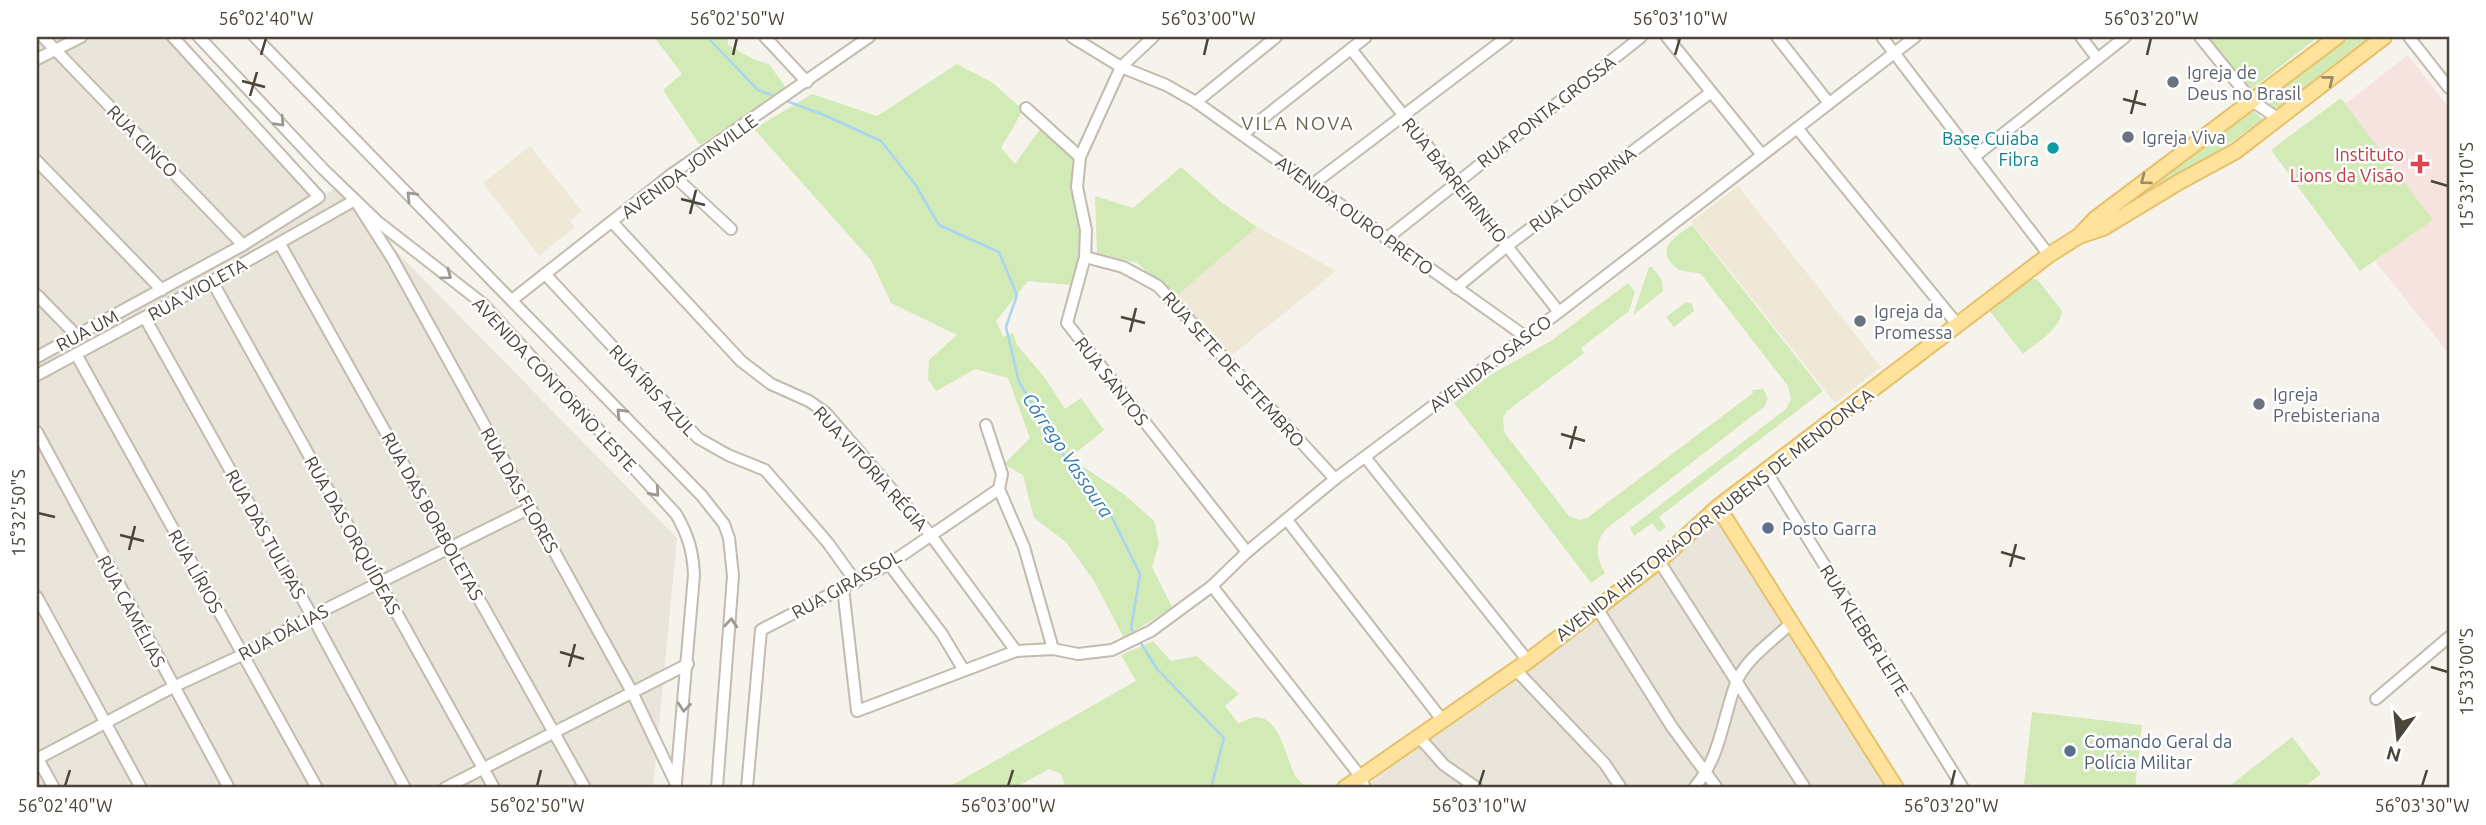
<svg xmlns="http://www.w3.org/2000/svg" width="2486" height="825" viewBox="0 0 2486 825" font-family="Ubuntu,sans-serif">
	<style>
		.residential { fill: #eae5da }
		.education { fill: #efe8d6 }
		.medical { fill: #f6e3e0 }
		.green { fill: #d2eab5 }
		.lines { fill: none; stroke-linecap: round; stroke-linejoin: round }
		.stream { stroke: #a9d4f2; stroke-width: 2.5 }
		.minor-casing { stroke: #c2bbae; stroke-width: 14 }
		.major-casing { stroke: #e6c16a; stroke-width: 18 }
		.minor { stroke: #fff; stroke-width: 10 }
		.major { stroke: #ffe39c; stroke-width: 14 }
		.oneway { stroke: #9c8c66 }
		.oneway2 { stroke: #9c9892 }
		.ticks { fill: none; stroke: #4b4439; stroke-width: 2.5 }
		.worship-dot { fill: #6b7280; stroke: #fff; stroke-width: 2.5 }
		.culture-dot { fill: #0f9aa8; stroke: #fff; stroke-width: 2.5 }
		.health-dot { fill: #e0444e; stroke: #fff; stroke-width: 2.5 }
		.service-dot { fill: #5c6f8a; stroke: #fff; stroke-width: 2.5 }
		.labels { text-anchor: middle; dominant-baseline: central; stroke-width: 5; stroke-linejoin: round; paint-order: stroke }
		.worship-label { font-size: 18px; fill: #5b616d; stroke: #fff; text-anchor: start }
		.street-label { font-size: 18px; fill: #4b4439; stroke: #fff }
		.culture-label { font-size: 18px; fill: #0d838f; stroke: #fff; text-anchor: end }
		.health-label { font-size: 18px; fill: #be3a42; stroke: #fff; text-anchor: end }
		.service-label { font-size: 18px; fill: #4e5e75; stroke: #fff; text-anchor: start }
		.neighbourhood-label { font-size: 19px; letter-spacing: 2px; fill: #6e6250; stroke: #fff }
		.water-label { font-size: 19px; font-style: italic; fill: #2e7ab2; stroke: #fff }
		.neatline { fill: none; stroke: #4b4439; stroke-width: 2.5 }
		.ticks-label { font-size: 18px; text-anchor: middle; fill: #4b4439 }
	</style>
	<rect width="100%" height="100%" fill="#f6f3ec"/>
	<!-- residential -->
	<g class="residential">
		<path d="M37 37H165L319 197 335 189 677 538 653 788H37Z"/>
		<path d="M1719 516 1892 788H1363L1634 587Z"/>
	</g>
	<!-- education -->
	<g class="education">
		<path d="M530 146 582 211 570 221 575 227 539 256 483 183Z"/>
		<path d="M1738 186 1881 367 1835 403 1691 222Z"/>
		<path d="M1257 227 1336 271 1231 356 1175 297Z"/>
	</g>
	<!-- medical -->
	<path class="medical" d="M2408 55 2449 108V354L2375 261 2433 220 2345 104Z"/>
	<!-- green -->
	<g class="green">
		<path d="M654 37H728V45L755 60 769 64 786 88 700 145 663 90 682 74Z"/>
		<path d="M2208 37H2318L2250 90Z"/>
		<path d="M2347 37H2369L2279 107 2274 108 2265 100Z"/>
		<path d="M957 64 993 83 1023 110 1001 148 1015 164 1041 128 1076 158 1072 187 1079 230 1080 256 1071 285 1028 281 996 321 1003 337 1013 333 1017 345 1045 378 1065 409 1081 398 1104 430 1073 455 1078 463 1125 495 1154 521 1159 543 1152 567 1172 607 1124 638 1094 581 1066 542 1034 518 1023 475 1004 464 1030 438 1008 378 975 369 936 391 928 379 929 360 957 335 891 303 871 260 754 129 812 94 877 116Z"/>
		<path d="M2341 98 2433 220 2360 271 2271 150Z"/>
		<path d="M2251 109 2263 119 2224 147 2141 196Z"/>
		<path d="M1181 167 1221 202 1257 227 1175 297 1137 263 1097 253 1095 196 1133 208Z"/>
		<path d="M1692 225 1823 391 1659 517 1666 527 1659 532 1652 523 1634 536 1630 528 1786 409 1791 399 1788 386 1701 274C1693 271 1685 273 1678 269 1652 250 1676 236 1692 225Z"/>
		<path d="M1649 267H1652L1662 280 1663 291 1633 315Z"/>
		<path d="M2032 279H2037L2062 311C2060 330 2036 343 2023 354L1989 310Z"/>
		<path d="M1628 283 1635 292 1629 311 1581 348 1584 353 1507 411 1503 418 1504 432 1569 516 1580 520 1587 518 1753 393 1752 390 1763 389 1768 398 1765 406 1606 529C1594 543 1596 558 1605 573L1591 583 1454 403 1492 374 1551 341Z"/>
		<path d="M1686 302 1692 304 1694 311 1674 327 1666 317Z"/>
		<path d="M1153 641 1171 661 1197 656 1239 694 1225 706 1239 724C1275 700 1283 747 1293 771 1295 778 1302 783 1307 788H1254L1252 786 1249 788H1066L1061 774 1049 769 1014 788H947L1136 681 1121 655Z"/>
		<path d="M2032 712 2142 725 2135 788H2060L2024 784Z"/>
		<path d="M2292 737 2321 774 2303 788H2235L2232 784Z"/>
	</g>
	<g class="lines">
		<!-- stream -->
		<g class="stream">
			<path d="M707 37 758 90 777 97"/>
			<path d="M784 100 824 115 881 141 915 184 939 225 999 252 1017 295 1006 327 1019 382 1063 454 1106 505 1140 574 1131 628 1135 634"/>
			<path d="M1139 640 1157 669 1224 738 1211 788"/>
		</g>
		<!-- minor casing -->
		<g class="minor-casing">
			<g id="minor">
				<path d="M43 37 243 245"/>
				<path d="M199 37 323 169 378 222 482 303 676 514C688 535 693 551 694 575L676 782"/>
				<path d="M255 37 702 496 724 524 729 538 733 576 717 788"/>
				<path d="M765 37 807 82"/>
				<path d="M1072 37 1121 67 1166 85 1196 102 1526 337"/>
				<path d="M1153 37 1121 67 1080 157 1077 187 1086 230 1085 257 1067 323 1247 552"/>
				<path d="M1667 37 1762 155"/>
				<path d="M1777 37 1829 103"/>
				<path d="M1882 37 2049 255"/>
				<path d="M2081 37 2097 58"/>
				<path d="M2200 37 2252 101 2279 119"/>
				<path d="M2409 37 2449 88"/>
				<path d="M1351 49 1559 312"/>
				<path d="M37 59 81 37"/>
				<path d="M1196 102 1276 37"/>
				<path d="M1026 108 1080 157"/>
				<path d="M1797 128 1957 324"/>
				<path d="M1243 134 1366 37"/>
				<path d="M1974 157 2125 37"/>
				<path d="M37 161 162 290"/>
				<path d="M672 174 731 229"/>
				<path d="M1313 184 1507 37"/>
				<path d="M613 223 741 361 771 384 809 401 826 413 930 534 1016 651"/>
				<path d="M1386 239 1641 37"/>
				<path d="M280 244 585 788"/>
				<path d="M1085 257 1123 267 1158 286 1335 479"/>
				<path d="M545 274 698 438 728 455 765 470 828 543 856 582"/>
				<path d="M212 281 494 788"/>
				<path d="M1456 288 1507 246 1710 93"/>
				<path d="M37 295 76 335"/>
				<path d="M512 300 672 174 869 37"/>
				<path d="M145 318 312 616 405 788"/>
				<path d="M76 354 317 788"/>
				<path d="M37 357 243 245 319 197 173 37"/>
				<path d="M37 375 212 281 355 200 392 258 632 692 676 784"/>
				<path d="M986 425 1002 474 999 489 1024 547 1053 649"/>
				<path d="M37 432 229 788"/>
				<path d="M1365 457 1528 661"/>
				<path d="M1766 471 1963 788"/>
				<path d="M1287 520 1443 721"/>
				<path d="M1659 561 1805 788"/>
				<path d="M889 564 942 634 963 669"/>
				<path d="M1212 586 1360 776 1365 788"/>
				<path d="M843 588 857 711 1016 651 1053 649 1078 654 1112 650 1151 631 1212 586 1247 552 1335 479 1559 312 1915 37"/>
				<path d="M37 597 141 788"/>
				<path d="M1597 608 1672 727 1717 788"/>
				<path d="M1516 670 1605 764 1621 788"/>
				<path d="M2376 699 2449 637"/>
				<path d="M1420 738 1444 765 1477 788"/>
				<path d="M37 757 54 788"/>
				<path d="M37 759 173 687 242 655 312 616 530 508"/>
				<path d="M445 788 688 664"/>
				<path d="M747 788 761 630 889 564 999 489"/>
				<path d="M1694 788C1721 757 1722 720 1736 683 1745 659 1773 641 1791 623"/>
			</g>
		</g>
		<!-- major casing -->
		<g class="major-casing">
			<g id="major">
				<path d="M2079 236 2095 219 2337 37"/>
				<path d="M1718 507 1896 788"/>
				<path d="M1345 788 1528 661 1659 561 1718 507 2049 255 2079 236 2103 228 2179 182 2236 151 2384 37"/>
			</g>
		</g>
		<!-- minor -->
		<use href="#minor" class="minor"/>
		<!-- major -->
		<use href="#major" class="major"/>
	</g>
	<!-- one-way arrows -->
	<defs><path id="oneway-chevron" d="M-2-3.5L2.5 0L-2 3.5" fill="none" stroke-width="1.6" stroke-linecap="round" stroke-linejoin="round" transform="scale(1.75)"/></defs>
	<g class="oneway">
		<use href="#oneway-chevron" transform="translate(2329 80) rotate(-38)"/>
		<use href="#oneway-chevron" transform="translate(2145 180) rotate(143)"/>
	</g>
	<g class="oneway2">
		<use href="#oneway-chevron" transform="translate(280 122) rotate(47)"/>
		<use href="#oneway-chevron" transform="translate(411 196) rotate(-134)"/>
		<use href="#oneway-chevron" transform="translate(447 275) rotate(36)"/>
		<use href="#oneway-chevron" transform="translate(621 413) rotate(-134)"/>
		<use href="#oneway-chevron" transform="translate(655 492) rotate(48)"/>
		<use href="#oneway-chevron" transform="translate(731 623) rotate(-86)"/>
		<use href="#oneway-chevron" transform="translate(684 707) rotate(96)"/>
	</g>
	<!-- ticks -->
	<path class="ticks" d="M261 55 266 38M733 55 737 38M1204 55 1208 38M1675 55 1680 38M2147 55 2151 38M242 81 265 87M250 96 257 72M2123 99 2146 105M2131 114 2137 90M2431 181 2448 186M681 199 705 205M690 214 696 190M1121 317 1145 323M1130 332 1136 308M1561 434 1585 441M1570 449 1576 426M38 513 55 517M120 535 144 541M129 550 135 526M2001 552 2025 559M2010 567 2016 544M560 652 584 659M569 667 575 644M2431 667 2448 672M65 786 70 770M537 786 541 770M1008 786 1013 770M1479 786 1484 770M1951 786 1955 770M2422 786 2427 770"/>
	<!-- markers -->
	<g class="worship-dot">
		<circle cx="2173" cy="82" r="7"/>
		<circle cx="2128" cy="137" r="7"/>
		<circle cx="1860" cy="321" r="7"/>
		<circle cx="2259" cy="404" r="7"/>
	</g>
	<circle class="culture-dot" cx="2053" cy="148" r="7"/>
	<path class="health-dot" d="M2416.5 153.5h7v7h7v7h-7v7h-7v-7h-7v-7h7z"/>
	<g class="service-dot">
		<circle cx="1768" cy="528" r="7"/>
		<circle cx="2070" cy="751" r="7"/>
	</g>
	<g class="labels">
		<!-- worship labels -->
		<g class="worship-label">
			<text x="2187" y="72">Igreja de<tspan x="2187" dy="21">Deus no Brasil</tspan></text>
			<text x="2142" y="137">Igreja Viva</text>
			<text x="1874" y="311">Igreja da<tspan x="1874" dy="21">Promessa</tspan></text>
			<text x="2273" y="394">Igreja<tspan x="2273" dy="21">Prebisteriana</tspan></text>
		</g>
		<!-- street labels -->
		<g class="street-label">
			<text transform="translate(1546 111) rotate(-38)">RUA PONTA GROSSA</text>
			<text transform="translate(143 141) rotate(46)">RUA CINCO</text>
			<text transform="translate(689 166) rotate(-36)">AVENIDA JOINVILLE</text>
			<text transform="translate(1455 180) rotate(51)">RUA BARREIRINHO</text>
			<text transform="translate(1582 189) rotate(-37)">RUA LONDRINA</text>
			<text transform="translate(1355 215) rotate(36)">AVENIDA OURO PRETO</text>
			<text transform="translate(197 289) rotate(-29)">RUA VIOLETA</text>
			<text transform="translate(87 330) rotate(-28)">RUA UM</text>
			<text transform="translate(1490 363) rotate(-37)">AVENIDA OSASCO</text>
			<text transform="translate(1234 369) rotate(48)">RUA SETE DE SETEMBRO</text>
			<text transform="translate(1112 381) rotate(52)">RUA SANTOS</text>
			<text transform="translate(555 384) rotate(47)">AVENIDA CONTORNO LESTE</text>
			<text transform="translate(653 390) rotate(47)">RUA ÍRIS AZUL</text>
			<text transform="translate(871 468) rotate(48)">RUA VITÓRIA RÉGIA</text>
			<text transform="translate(520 490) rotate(61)">RUA DAS FLORES</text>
			<text transform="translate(1714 514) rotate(-38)">AVENIDA HISTORIADOR RUBENS DE MENDONÇA</text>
			<text transform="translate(433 516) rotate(61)">RUA DAS BORBOLETAS</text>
			<text transform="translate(266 534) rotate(61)">RUA DAS TULIPAS</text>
			<text transform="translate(353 535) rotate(61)">RUA DAS ORQUÍDEAS</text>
			<text transform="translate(196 571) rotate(61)">RUA LÍRIOS</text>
			<text transform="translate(846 584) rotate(-29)">RUA GIRASSOL</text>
			<text transform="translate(132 611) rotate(62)">RUA CAMÉLIAS</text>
			<text transform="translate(1865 630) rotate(58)">RUA KLEBER LEITE</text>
			<text transform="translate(283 632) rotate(-28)">RUA DÁLIAS</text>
		</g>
		<!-- culture labels -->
		<g class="culture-label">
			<text x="2039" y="138">Base Cuiaba<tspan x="2039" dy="21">Fibra</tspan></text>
		</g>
		<!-- health labels -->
		<g class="health-label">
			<text x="2404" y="154">Instituto<tspan x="2404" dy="21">Lions da Visão</tspan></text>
		</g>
		<!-- service labels -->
		<g class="service-label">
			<text x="1782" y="528">Posto Garra</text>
			<text x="2084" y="741">Comando Geral da<tspan x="2084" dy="21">Polícia Militar</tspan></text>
		</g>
		<!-- neighbourhood labels -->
		<g class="neighbourhood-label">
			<text x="1298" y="123">VILA NOVA</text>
		</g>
		<!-- water labels -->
		<g class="water-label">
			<text transform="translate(1068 455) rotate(56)">Córrego Vassoura</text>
		</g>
	</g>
	<!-- border -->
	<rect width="2486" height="825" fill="none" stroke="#ffffff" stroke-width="77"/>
	<!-- north arrow -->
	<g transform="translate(2398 738) rotate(195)" stroke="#ffffff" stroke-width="5" paint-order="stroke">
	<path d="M0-5L12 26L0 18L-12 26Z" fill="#4b4439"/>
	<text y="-10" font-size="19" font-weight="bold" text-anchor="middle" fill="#4b4439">N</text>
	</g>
	<rect x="38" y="38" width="2410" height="748" class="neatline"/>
	<g class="ticks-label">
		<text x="266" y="25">56°02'40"W</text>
		<text x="737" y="25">56°02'50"W</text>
		<text x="1208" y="25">56°03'00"W</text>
		<text x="1680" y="25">56°03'10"W</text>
		<text x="2151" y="25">56°03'20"W</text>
		<text transform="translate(2467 186) rotate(-90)" y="6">15°33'10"S</text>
		<text transform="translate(19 513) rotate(-90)" y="6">15°32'50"S</text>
		<text transform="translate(2467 672) rotate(-90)" y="6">15°33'00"S</text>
		<text x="65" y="812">56°02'40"W</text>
		<text x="537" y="812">56°02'50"W</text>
		<text x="1008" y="812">56°03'00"W</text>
		<text x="1479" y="812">56°03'10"W</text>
		<text x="1951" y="812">56°03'20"W</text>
		<text x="2422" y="812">56°03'30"W</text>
	</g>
</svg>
